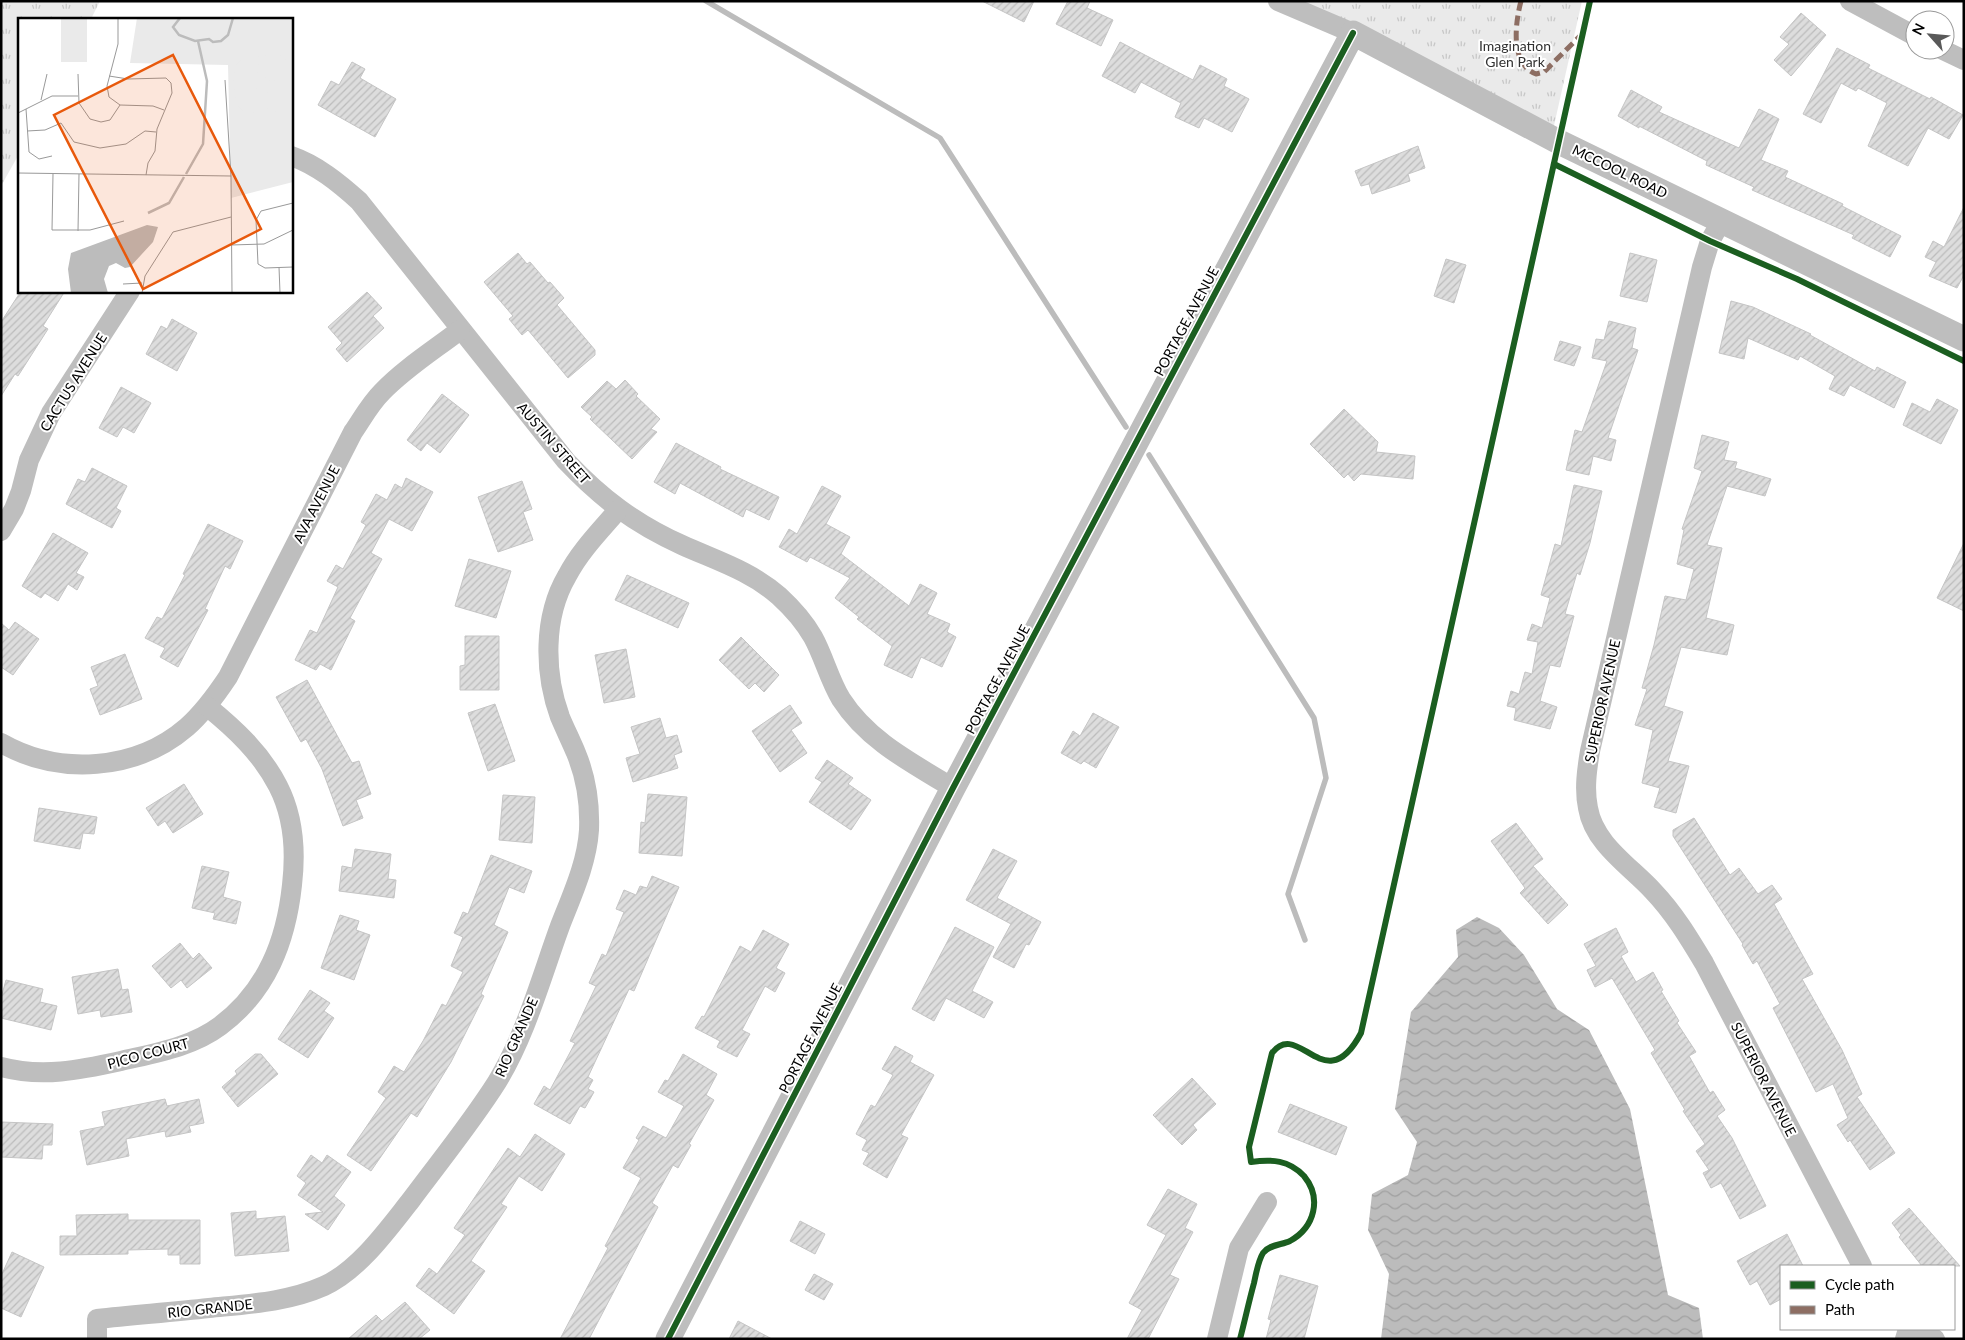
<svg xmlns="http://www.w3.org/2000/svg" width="1965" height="1340" viewBox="0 0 1965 1340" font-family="Lato,sans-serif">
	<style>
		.park { fill: url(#park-tufts) }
		.water { fill: url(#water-waves) }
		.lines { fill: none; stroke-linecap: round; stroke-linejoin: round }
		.stream { stroke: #bcbcbc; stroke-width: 5.5 }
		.building { fill: url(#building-hatch); stroke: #c5c5c5 }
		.minor { stroke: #bebebe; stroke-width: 20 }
		.tertiary { stroke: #bebebe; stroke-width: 25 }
		.quiet { stroke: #8d6e63; stroke-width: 5; stroke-dasharray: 10 5; stroke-linecap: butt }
		.cycleway-casing { stroke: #fff; stroke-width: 9 }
		.cycleway { stroke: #1b5e20; stroke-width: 6 }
		.labels { text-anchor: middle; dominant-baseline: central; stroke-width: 4; stroke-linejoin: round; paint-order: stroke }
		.park-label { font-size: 14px; fill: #303030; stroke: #fff }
		.street-label { font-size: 14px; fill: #000; stroke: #fff }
		.inset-river { fill: none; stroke: #bcbcbc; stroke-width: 2.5 }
		.inset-road { fill: none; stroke: #999; stroke-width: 1 }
		.view { fill: #e8590c; fill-opacity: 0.15; stroke: #e8590c; stroke-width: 2.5 }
		.inset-edge { fill: none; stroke: #000; stroke-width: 2.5 }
	</style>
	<defs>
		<pattern id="park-tufts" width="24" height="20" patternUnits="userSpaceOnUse" patternTransform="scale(1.25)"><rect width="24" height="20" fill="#eaeaea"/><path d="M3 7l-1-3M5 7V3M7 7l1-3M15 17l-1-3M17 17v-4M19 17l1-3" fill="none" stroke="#c7c7c7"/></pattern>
		<pattern id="water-waves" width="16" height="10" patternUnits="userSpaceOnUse" patternTransform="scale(1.25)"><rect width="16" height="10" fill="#bcbcbc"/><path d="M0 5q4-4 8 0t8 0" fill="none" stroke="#a0a0a0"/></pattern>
		<pattern id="building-hatch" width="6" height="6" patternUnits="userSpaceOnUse" patternTransform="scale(1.25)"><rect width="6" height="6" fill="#ddd"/><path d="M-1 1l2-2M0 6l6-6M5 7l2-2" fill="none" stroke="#bcbcbc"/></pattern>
	</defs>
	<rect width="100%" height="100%" fill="#fff"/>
	<!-- park -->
	<g class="park">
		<path d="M1 1H100L91 19H19V154L1 186Z"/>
		<path d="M1295 1H1582L1553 130Z"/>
	</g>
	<!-- water -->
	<path class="water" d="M1477 917 1499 928 1524 955 1557 1009 1589 1030 1630 1109 1668 1295 1699 1308 1703 1339H1381L1389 1274 1368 1230 1372 1194 1408 1175 1417 1142 1395 1109 1411 1012 1458 957 1456 930Z"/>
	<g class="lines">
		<!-- stream -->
		<g class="stream">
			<path d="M706 1 940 138 1126 427"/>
			<path d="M1149 455 1314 718 1326 778 1288 894 1305 940"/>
		</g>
	</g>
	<!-- building -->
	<g class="building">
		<path d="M982 1H1034L1024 22Z"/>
		<path d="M1068 1H1090L1087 8 1113 20 1101 46 1056 24Z"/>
		<path d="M1801 13 1826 35 1791 76 1774 60 1789 44 1780 37Z"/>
		<path d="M1120 42 1193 80 1200 65 1227 79 1224 86 1249 99 1232 132 1204 118 1199 128 1175 117 1181 103 1141 82 1135 93 1102 76Z"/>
		<path d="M1837 48 1870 65 1868 68 1930 99 1931 97 1963 115 1949 139 1928 128 1908 166 1868 146 1887 103 1858 88 1856 91 1841 83 1821 123 1803 114Z"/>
		<path d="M352 62 365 69 360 78 396 99 375 137 318 105 331 81 339 85Z"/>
		<path d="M1631 90 1662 107 1659 112 1739 148 1759 109 1779 119 1761 160 1788 171 1785 177 1843 204 1842 206 1901 236 1890 257 1852 238 1854 235 1752 190 1754 187 1706 165 1707 161 1639 126V128L1618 116Z"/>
		<path d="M1418 146 1425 168 1408 174 1410 181 1372 194 1369 184 1361 186 1355 171Z"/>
		<path d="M1964 207V275L1957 288 1929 276 1936 262 1925 257 1933 241 1944 247Z"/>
		<path d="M518 253 527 264 530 262 548 283 550 282 564 298 557 305 595 350V355L568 378 528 330 522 335 509 319 513 316 484 282Z"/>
		<path d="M1630 253 1657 260 1647 302 1620 296Z"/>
		<path d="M1446 259 1466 265 1454 303 1434 296Z"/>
		<path d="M21 291H65L43 326 48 329 18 376 15 374 1 396V322Z"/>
		<path d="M367 292 382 308 373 316 384 328 347 362 336 349 342 343 328 327Z"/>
		<path d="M1731 301 1753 307 1811 334 1810 335 1875 371 1877 367 1906 382 1894 408 1850 385 1844 396 1829 389 1835 376 1800 356 1798 360 1748 338 1744 359 1719 353Z"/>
		<path d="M172 319 197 333 177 371 146 354 161 326 167 329Z"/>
		<path d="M1609 321 1636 328 1632 348 1638 350 1608 438 1616 440 1611 461 1593 456 1589 475 1566 470 1575 430 1582 432 1607 361 1592 358 1596 339 1604 340Z"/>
		<path d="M1560 341 1581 347 1574 366 1554 360Z"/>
		<path d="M625 380 638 394 636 396 660 419 651 429 657 432 632 459 590 419 592 417 581 407 607 381 616 389Z"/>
		<path d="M121 387 151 403 134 433 123 427 117 437 99 428Z"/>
		<path d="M442 394 469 415 440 453 427 443 421 451 407 440Z"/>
		<path d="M1937 399 1958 410 1941 444 1903 425 1912 403 1930 412Z"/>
		<path d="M1344 409 1378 442 1376 452 1415 456 1413 479 1361 474 1354 481 1348 474 1344 478 1310 444Z"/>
		<path d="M1702 435 1729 442 1724 460 1737 462 1735 468 1771 479 1765 496 1727 486 1707 545 1722 548 1706 618 1734 625 1727 655 1681 647 1664 706 1683 712 1668 761 1689 766 1676 813 1654 807 1660 788 1642 783 1653 730 1635 725 1647 689 1642 688 1654 645 1665 596 1686 600 1694 569 1677 564 1684 530 1682 529 1702 471 1694 468Z"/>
		<path d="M676 443 721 467 720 469 779 497 769 520 746 509 743 517 680 483 675 494 654 482Z"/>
		<path d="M92 468 127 486 116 508 121 511 112 528 66 504 78 479 85 482Z"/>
		<path d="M406 478 433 492 412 531 389 519 371 553 382 559 350 618 355 621 331 670 320 664 316 670 295 660 310 630 317 633 338 587 327 581 336 565 343 569 366 525 361 522 376 494 387 500 395 484 402 488Z"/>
		<path d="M522 481 532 509 523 512 533 540 498 552 478 497Z"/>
		<path d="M1574 485 1602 491 1590 543 1580 575 1577 573 1565 614 1574 616 1560 667 1550 665 1540 701 1557 707 1550 729 1514 720 1516 708 1507 706 1511 691 1519 694 1525 672 1532 674 1538 642 1527 640 1532 624 1542 628 1550 598 1541 595 1555 544 1561 546Z"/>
		<path d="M822 486 841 496 826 524 850 537 841 554 909 606 920 584 937 593 927 614 950 624 947 632 956 637 942 667 921 657 912 678 884 665 892 646 857 619 859 617 835 598 850 578 810 557 807 562 779 547 789 529 797 534Z"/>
		<path d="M208 524 243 541 230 569 225 566 205 609 208 610 178 667 160 657 165 648 145 638 157 617 162 619 185 575 183 574Z"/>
		<path d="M53 533 88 553 76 573 84 577 77 590 68 584 58 601 45 593 41 598 22 586Z"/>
		<path d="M1964 543V611L1937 598Z"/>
		<path d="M469 559 511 571 496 618 455 606Z"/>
		<path d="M627 575 689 603 678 628 615 600Z"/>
		<path d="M15 622 39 639 13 675 1 667V623L9 630Z"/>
		<path d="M465 636H499V690H460V666L465 665Z"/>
		<path d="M741 637 779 675 764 692 755 683 749 689 719 660Z"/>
		<path d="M626 649 635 697 604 703 595 655Z"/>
		<path d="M125 654 142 699 100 715 90 689 98 686 91 667Z"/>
		<path d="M307 680 352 763 359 761 371 794 356 800 363 818 343 826 322 769 306 739 301 742 276 697Z"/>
		<path d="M495 704 515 761 488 771 468 713Z"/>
		<path d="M790 705 802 723 791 730 807 753 780 772 752 731Z"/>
		<path d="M1093 713 1119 727 1096 768 1084 761 1081 764 1061 753 1073 731 1080 736Z"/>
		<path d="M660 718 666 738 677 735 682 752 674 755 678 768 633 782 626 758 640 754 631 727Z"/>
		<path d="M827 760 853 778 848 784 871 800 851 830 809 802 822 782 815 778Z"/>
		<path d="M184 784 203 814 173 833 165 821 158 826 146 808Z"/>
		<path d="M648 794 687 797 682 856 639 853 641 822 645 823Z"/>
		<path d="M503 795 535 797 532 843 499 840Z"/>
		<path d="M39 808 97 817 94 834 83 833 80 849 34 841Z"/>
		<path d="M1694 818 1730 875 1739 868 1758 894 1772 885 1782 899 1774 904 1813 974 1802 979 1842 1050 1862 1094 1857 1097 1895 1153 1870 1170 1850 1140 1848 1142 1837 1125 1848 1118 1833 1084 1816 1092 1773 1008 1780 1004 1757 961 1753 964 1742 945 1743 944 1673 836V830Z"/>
		<path d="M1516 823 1543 859 1533 866 1568 905 1548 924 1520 893 1525 888 1491 841Z"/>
		<path d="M355 849 391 854 388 879 396 880 394 898 339 891 342 866 352 868Z"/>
		<path d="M993 849 1017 861 997 898 1041 922 1029 945 1026 944 1014 968 993 957 1011 924 966 900Z"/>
		<path d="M491 855 532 871 524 893 509 887 494 925 508 932 481 994 484 996 451 1062 417 1117 411 1113 371 1171 347 1155 386 1098 378 1092 394 1066 404 1072 423 1041 442 1004 446 1006 463 972 451 966 463 937 454 933 463 912 468 914Z"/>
		<path d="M202 866 229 872 223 897 241 902 236 924 213 919 215 913 192 908Z"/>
		<path d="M652 876 679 887 634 991 629 989 588 1077 593 1080 588 1089 594 1092 585 1108 580 1106 570 1124 534 1104 544 1086 550 1090 575 1043 570 1041 596 986 589 983 602 954 606 956 624 912 616 909 624 890 636 895 640 886 647 888Z"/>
		<path d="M340 915 359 921 356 930 370 935 354 980 321 968Z"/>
		<path d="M955 927 994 947 972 991 993 1002 984 1018 946 998 934 1021 912 1009Z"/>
		<path d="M1616 928 1628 952 1621 956 1636 982 1653 972 1663 990 1661 991 1679 1021 1677 1023 1696 1052 1689 1056 1710 1093 1713 1091 1725 1110 1717 1116 1732 1138 1766 1206 1740 1219 1721 1183 1711 1188 1703 1173 1709 1170 1696 1151 1705 1144 1683 1111 1685 1110 1651 1053 1655 1050 1612 978 1595 987 1587 970 1596 966 1584 944Z"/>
		<path d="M763 930 789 944 776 968 785 973 775 992 765 986 742 1030 750 1034 737 1057 717 1047 720 1041 695 1028 702 1016 704 1017 740 946 751 952Z"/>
		<path d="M180 943 193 959 199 953 212 968 187 988 181 980 171 988 152 966Z"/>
		<path d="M118 969 122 990 128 989 132 1012 101 1017 100 1010 78 1014 72 977Z"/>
		<path d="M6 980 43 989 40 1002 57 1006 51 1030 1 1018V998Z"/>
		<path d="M310 990 330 1003 324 1011 334 1018 308 1058 278 1039Z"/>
		<path d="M895 1046 913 1056 910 1062 934 1075 901 1135 908 1138 887 1178 863 1164 869 1153 862 1150 867 1140 856 1134 871 1105 875 1107 893 1075 882 1069Z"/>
		<path d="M255 1054H261L278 1074 238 1107 222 1087 237 1074 235 1071Z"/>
		<path d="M683 1054 717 1074 706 1095 714 1100 689 1144 691 1145 678 1168 673 1165 652 1203 658 1207 589 1339H560L608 1248 605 1246 641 1178 623 1168 639 1140 636 1138 643 1126 666 1138 684 1106 658 1092 665 1080 668 1081Z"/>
		<path d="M1192 1078 1216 1104 1193 1125 1197 1130 1182 1145 1153 1115Z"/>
		<path d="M165 1099 167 1106 199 1099 204 1123 189 1126 191 1132 166 1137 165 1131 126 1139 129 1156 87 1165 80 1131 105 1126 102 1112Z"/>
		<path d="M1290 1104 1347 1127 1336 1155 1278 1132Z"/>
		<path d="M1 1122 53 1124 52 1145H43L42 1159 1 1157Z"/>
		<path d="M535 1134 565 1154 542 1191 519 1176 501 1204 507 1207 471 1261 485 1271 454 1314 416 1286 429 1268 437 1274 465 1235 454 1228 508 1148 520 1157Z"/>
		<path d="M311 1155 322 1163 327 1155 351 1172 334 1196 345 1205 328 1230 305 1214 323 1212 298 1195 306 1183 297 1176Z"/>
		<path d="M1168 1189 1197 1204 1185 1228 1193 1232 1170 1275 1179 1279 1148 1339H1127L1142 1310 1129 1303 1166 1235 1147 1225Z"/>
		<path d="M1909 1208 1960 1266H1922L1899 1237 1901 1235 1892 1223Z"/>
		<path d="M256 1211V1219L285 1216 289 1251 235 1256 231 1213Z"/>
		<path d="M128 1214V1220H200V1264H180V1255H168V1249L128 1250V1254L60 1255V1236H77L76 1215Z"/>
		<path d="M800 1221 825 1234 815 1254 790 1241Z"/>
		<path d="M1787 1234 1803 1266H1781V1299L1770 1305 1757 1281 1750 1285 1737 1261Z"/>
		<path d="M12 1252 44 1267 21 1317 1 1308V1276Z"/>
		<path d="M814 1274 833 1284 824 1300 805 1290Z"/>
		<path d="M1280 1275 1318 1286 1304 1339H1266L1271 1320 1268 1319Z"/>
		<path d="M405 1302 430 1330 419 1339H348L376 1315 382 1321Z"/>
		<path d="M738 1321 772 1339H729Z"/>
	</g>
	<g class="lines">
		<!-- minor -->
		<g class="minor">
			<path d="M1278 1 1353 33"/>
			<path d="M1850 1 1915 36"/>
			<path d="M1943 50 1964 60"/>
			<path d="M291 156C317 165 339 183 359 201L566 461C601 498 635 524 682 545 715 560 751 571 779 596 791 607 805 623 813 637 824 657 829 679 841 699 868 741 912 763 953 788"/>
			<path d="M1722 220 1710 241 1702 267 1590 751C1587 769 1584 789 1588 808 1594 844 1630 866 1653 891 1674 913 1689 938 1704 963L1862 1266"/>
			<path d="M1 531 14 509 21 491 29 460 51 413 130 291"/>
			<path d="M1 743C59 776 136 771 187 727 204 712 216 695 228 677L353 432C362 419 370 404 382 392 405 368 434 350 460 330"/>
			<path d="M1 1067C42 1078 80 1070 121 1061 155 1053 192 1047 220 1026 267 991 286 941 292 885 296 851 294 817 278 786 261 753 235 729 208 707"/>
			<path d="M1920 1329 1935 1339"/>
			<path d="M97 1339V1319C135 1315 172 1312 209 1308 248 1304 288 1302 324 1286 359 1270 388 1229 411 1200 440 1161 471 1123 497 1082 526 1034 541 978 560 926 572 895 587 863 589 830 590 804 586 777 576 753 571 741 565 729 560 717 544 673 543 617 567 576 580 551 600 531 618 510"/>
			<path d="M1217 1339 1239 1248 1267 1202"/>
			<path d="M1905 1339 1908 1329"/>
		</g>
		<!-- tertiary -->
		<path class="tertiary" d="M668 1339 953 788 1353 33 1559 142 1964 339"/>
		<!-- quiet -->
		<path class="quiet" d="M1521 1C1515 24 1510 64 1536 74L1544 72 1581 35"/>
		<!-- cycleway casing -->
		<g class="cycleway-casing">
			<g id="cycleway">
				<path d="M1554 164 1710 241 1797 279 1964 361"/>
				<path d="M668 1339 953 788 1353 33"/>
				<path d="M1240 1339C1245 1320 1249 1301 1254 1283 1256 1274 1258 1261 1263 1253 1270 1244 1282 1245 1290 1241 1315 1227 1322 1198 1304 1176 1289 1160 1272 1159 1251 1162L1249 1147 1272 1053C1299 1018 1325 1101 1361 1033L1590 1"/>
			</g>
		</g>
		<!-- cycleway -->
		<use href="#cycleway" class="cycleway"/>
	</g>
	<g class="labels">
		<!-- park labels -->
		<g class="park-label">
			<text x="1515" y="45">Imagination<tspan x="1515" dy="16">Glen Park</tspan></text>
		</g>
		<!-- street labels -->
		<g class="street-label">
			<text transform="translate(1620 171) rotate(26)">MCCOOL ROAD</text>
			<text transform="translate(1186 321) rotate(-62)">PORTAGE AVENUE</text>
			<text transform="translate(73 382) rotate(-58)">CACTUS AVENUE</text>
			<text transform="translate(554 443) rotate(49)">AUSTIN STREET</text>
			<text transform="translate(316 504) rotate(-63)">AVA AVENUE</text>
			<text transform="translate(997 679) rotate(-62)">PORTAGE AVENUE</text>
			<text transform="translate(1602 701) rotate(-78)">SUPERIOR AVENUE</text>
			<text transform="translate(516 1037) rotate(-66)">RIO GRANDE</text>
			<text transform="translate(810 1038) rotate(-63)">PORTAGE AVENUE</text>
			<text transform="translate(148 1053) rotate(-15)">PICO COURT</text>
			<text transform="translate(1764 1079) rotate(63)">SUPERIOR AVENUE</text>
			<text transform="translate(210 1308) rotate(-6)">RIO GRANDE</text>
		</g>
	</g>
	<!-- overview -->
	<g transform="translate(18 18)">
		<rect width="275" height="275" fill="#fff"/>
		<path d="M43 0H69V44H43Z" fill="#eaeaea"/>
		<path d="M119 0H275V164L213 180 210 47 112 45Z" fill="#eaeaea"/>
		<path d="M247 35H258L272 44 275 63 248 62ZM241 38 239 63H215L218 47 224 41ZM240 70 242 96 225 93 219 87 216 71ZM250 70H274V79L265 92 249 95Z" fill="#eaeaea"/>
		<path d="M129 207 140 209 135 224 112 249 107 250 98 245 91 248 86 261 90 275H53L50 251 53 235Z" fill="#bcbcbc"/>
		<path class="inset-river" d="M162 0 155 9 161 17 177 23 191 21 195 24 203 23 210 17 215 0M168 156 185 126 189 63 180 23M130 195 151 185 166 159"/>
		<path class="inset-road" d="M100 0V26L89 68 91 79 102 87 135 88 146 92M60 56 61 85 72 101 83 104 92 102 102 87M91 58 110 61 148 60 153 65 154 75 139 111 137 133 130 145 128 157M207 62 213 158 214 275M23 82 29 56M8 91 11 134 21 141 34 138M0 95 34 78H60M9 113 27 112 43 105 56 124 82 130 108 126 127 113 138 114M0 155 213 158M35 156 34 212H72L106 203M275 185 243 193 238 202 240 246 247 250 275 249M60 213 61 156M213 227 246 226 275 212M261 249 262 275M105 266 124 265M124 275 127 258 155 214 213 199"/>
		<path class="view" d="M155 37 243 211 125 271 36 97Z"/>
		<rect width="275" height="275" class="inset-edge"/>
	</g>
	<!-- border -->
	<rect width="1965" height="1340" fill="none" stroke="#000000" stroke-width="5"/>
	<!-- legend -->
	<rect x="1780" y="1265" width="175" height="65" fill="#ffffff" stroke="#999999"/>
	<rect x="1790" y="1281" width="25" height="8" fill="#1b5e20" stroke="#999999"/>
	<text x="1825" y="1290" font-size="15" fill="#000000">Cycle path</text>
	<rect x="1790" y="1306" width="25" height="8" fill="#8d6e63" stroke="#999999"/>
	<text x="1825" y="1315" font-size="15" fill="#000000">Path</text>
	<!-- north arrow -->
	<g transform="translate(1930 35) rotate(297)"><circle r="24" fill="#ffffff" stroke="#999999"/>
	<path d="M0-4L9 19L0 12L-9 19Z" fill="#595959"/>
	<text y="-8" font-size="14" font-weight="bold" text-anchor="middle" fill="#000000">N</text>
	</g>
</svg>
